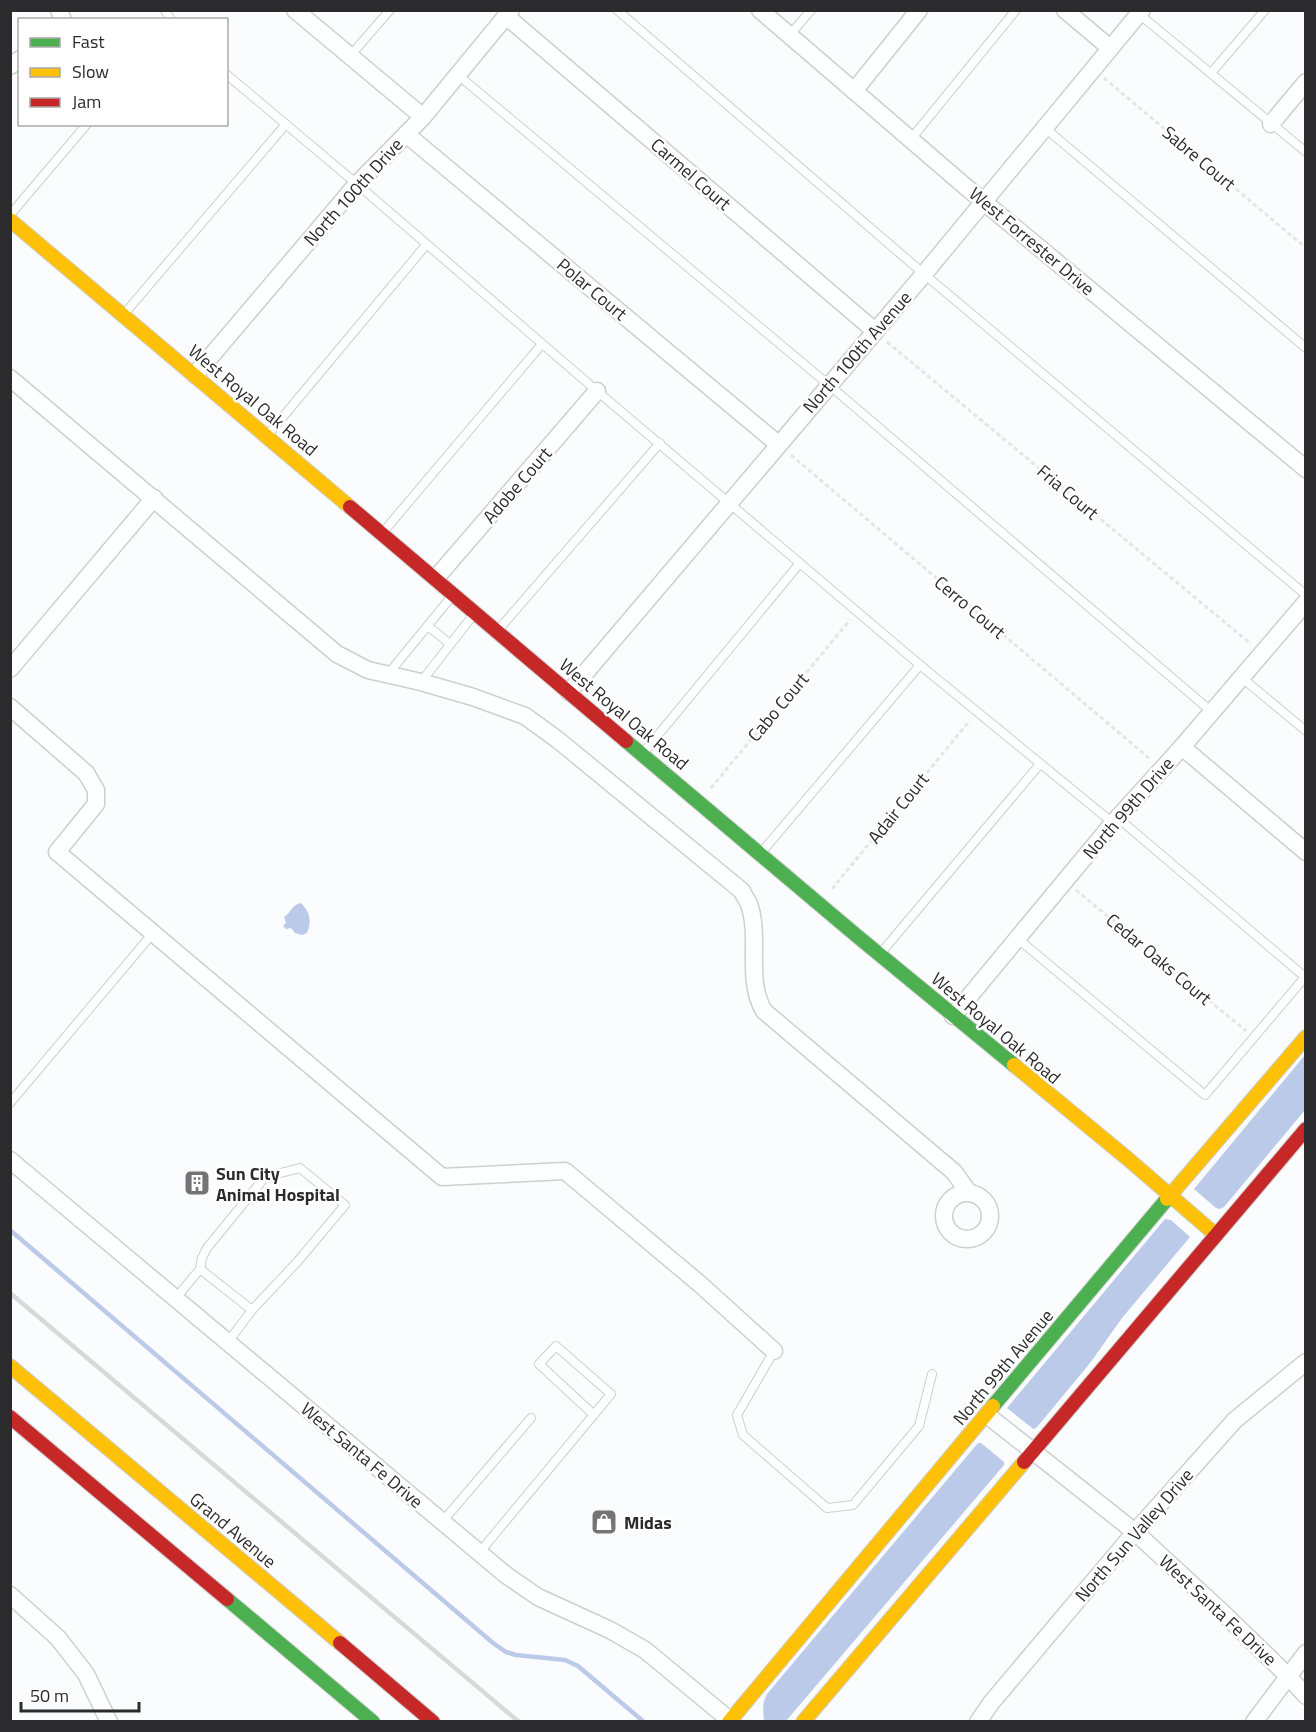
<svg xmlns="http://www.w3.org/2000/svg" width="1316" height="1732" viewBox="0 0 1316 1732" font-family="'Titillium Web',sans-serif">
	<style>
		.water { fill: #bacae8 }
		.lines { fill: none; stroke-linecap: round; stroke-linejoin: round }
		.stream { stroke: #bacae8; stroke-width: 4.5 }
		.lane-casing { stroke: #cecfd1; stroke-width: 10 }
		.street-casing { stroke: #cecfd1; stroke-width: 19 }
		.fast-casing { stroke: #cecfd1; stroke-width: 16 }
		.slow-casing { stroke: #cecfd1; stroke-width: 16 }
		.jam-casing { stroke: #cecfd1; stroke-width: 16 }
		.path { stroke: #e6e6e6; stroke-width: 3; stroke-dasharray: 4.5 3; stroke-linecap: butt }
		.lane { stroke: #feffff; stroke-width: 8 }
		.street { stroke: #feffff; stroke-width: 16 }
		.fast { stroke: #4caf50; stroke-width: 14 }
		.slow { stroke: #ffc107; stroke-width: 14 }
		.jam { stroke: #c62828; stroke-width: 14 }
		.rail { stroke: #d8d9d9; stroke-width: 4.5 }
		.labels { text-anchor: middle; dominant-baseline: central; stroke-width: 5; stroke-linejoin: round; paint-order: stroke }
		.street-label { font-size: 18px; fill: #2b2b2d; stroke: #fff }
		.poi-label { font-size: 18px; font-weight: bold; fill: #2b2b2d; stroke: #fff; text-anchor: start }
	</style>
	<rect width="100%" height="100%" fill="#fbfcfe"/>
	<!-- water -->
	<g class="water">
		<path d="M301 903C310 912 312 921 307 933L302 935 295 933 291 928 286 929 283 926 286 923 284 917C291 913 291 905 301 903Z"/>
		<path d="M1305 1055V1110L1224 1207 1220 1209 1216 1208 1194 1189Z"/>
		<path d="M1165 1219 1171 1220 1190 1237 1122 1318 1090 1363 1038 1426 1034 1429 1032 1428 1007 1408Z"/>
		<path d="M978 1443H981L1004 1462V1465L786 1721H764C763 1711 762 1703 767 1694Z"/>
	</g>
	<g class="lines">
		<!-- stream -->
		<path class="stream" d="M10 1230 493 1643 506 1652 516 1655 565 1660 578 1666 644 1722"/>
		<!-- lane casing -->
		<g class="lane-casing">
			<g id="lane">
				<path d="M165 10 171 20"/>
				<path d="M617 10 924 274 1306 595"/>
				<path d="M1139 14 1306 152"/>
				<path d="M789 36 811 10"/>
				<path d="M350 56 390 10"/>
				<path d="M1211 73 1265 10"/>
				<path d="M226 74 357 184 597 391 920 665 1113 823"/>
				<path d="M458 75 829 385 1212 712"/>
				<path d="M1045 128 1306 348"/>
				<path d="M911 139 1016 10"/>
				<path d="M10 215 87 124"/>
				<path d="M125 313 286 124"/>
				<path d="M267 436 426 245"/>
				<path d="M384 531 542 344"/>
				<path d="M428 626 450 644"/>
				<path d="M499 629 660 443"/>
				<path d="M388 674 452 596"/>
				<path d="M1241 677 1306 731"/>
				<path d="M421 682 474 614"/>
				<path d="M644 752 800 563"/>
				<path d="M761 853 920 665"/>
				<path d="M1017 938 1205 1095 1305 977 1118 818"/>
				<path d="M880 954 1040 764"/>
				<path d="M10 1103 153 933"/>
				<path d="M200 1269 202 1258 207 1248 265 1177 300 1168 345 1205 298 1261 252 1310"/>
				<path d="M176 1298 200 1269 252 1310 228 1342"/>
				<path d="M774 1351 737 1415 743 1435 827 1508 853 1505 919 1426 932 1374"/>
				<path d="M442 1522 531 1418"/>
				<path d="M479 1553 611 1394 556 1346 539 1364 594 1415"/>
			</g>
		</g>
		<!-- street casing -->
		<g class="street-casing">
			<g id="street">
				<path d="M59 10 63 20"/>
				<path d="M295 10 423 117"/>
				<path d="M760 10 966 187 1306 469"/>
				<path d="M1065 10 1110 48"/>
				<path d="M506 16 875 331"/>
				<path d="M10 66 20 59"/>
				<path d="M854 91 919 10"/>
				<path d="M1271 124 1306 82"/>
				<path d="M406 134 778 444"/>
				<path d="M195 375 357 184 423 117 511 10"/>
				<path d="M10 378 337 654 368 670 421 682 473 697 525 716 558 740 742 891C744 896 747 900 749 904 761 938 745 979 764 1011L954 1172 969 1193"/>
				<path d="M436 578 597 391"/>
				<path d="M10 669 154 498"/>
				<path d="M569 692 924 274 1142 10"/>
				<path d="M10 707 86 773 96 790V804L57 852 442 1177 565 1171 701 1285 774 1351"/>
				<path d="M1182 747 1306 852"/>
				<path d="M953 1016 1113 823 1182 747 1306 602"/>
				<path d="M10 1160 506 1575 538 1597 610 1630 645 1650 732 1722"/>
				<circle cx="967" cy="1216" r="23"/>
				<path d="M987 1415 1135 1532 1223 1613 1288 1676 1306 1696"/>
				<path d="M10 1595 58 1638 86 1674 109 1722"/>
				<path d="M978 1722 991 1703 1135 1532 1235 1420 1306 1362"/>
				<path d="M1254 1722 1306 1653"/>
			</g>
		</g>
		<!-- fast casing -->
		<g class="fast-casing">
			<g id="fast">
				<path d="M626 741 857 936 1014 1065"/>
				<path d="M993 1406 1167 1199"/>
				<path d="M227 1599 373 1722"/>
			</g>
		</g>
		<!-- slow casing -->
		<g class="slow-casing">
			<g id="slow">
				<path d="M10 220 350 507"/>
				<path d="M1014 1065 1128 1159 1216 1235"/>
				<path d="M1167 1199 1306 1037"/>
				<path d="M10 1366 340 1643"/>
				<path d="M729 1722 993 1406"/>
				<path d="M803 1722 1024 1462"/>
			</g>
		</g>
		<!-- jam casing -->
		<g class="jam-casing">
			<g id="jam">
				<path d="M350 507 626 741"/>
				<path d="M10 1417 227 1599"/>
				<path d="M1024 1462 1306 1129"/>
				<path d="M340 1643 433 1722"/>
			</g>
		</g>
		<!-- path -->
		<g class="path">
			<path d="M1104 78 1306 248"/>
			<path d="M887 342 1251 644"/>
			<path d="M791 455 1150 759"/>
			<path d="M711 788 850 620"/>
			<path d="M832 889 970 720"/>
			<path d="M1076 890 1246 1031"/>
		</g>
		<!-- lane -->
		<use href="#lane" class="lane"/>
		<!-- street -->
		<use href="#street" class="street"/>
		<!-- fast -->
		<use href="#fast" class="fast"/>
		<!-- slow -->
		<use href="#slow" class="slow"/>
		<!-- jam -->
		<use href="#jam" class="jam"/>
		<!-- rail -->
		<path class="rail" d="M10 1293 519 1722"/>
	</g>
	<!-- icons -->
	<defs>
		<g id="building-square" transform="scale(1.35)"><rect x="-9" y="-9" width="18" height="18" rx="4" fill="#747476" stroke="#fff"/><path d="M-4-6H4V6H1V3H-1V6H-4ZM-2.5-4.3h1.7v1.8h-1.7ZM.8-4.3h1.7v1.8H.8ZM-2.5-1h1.7V.8h-1.7ZM.8-1h1.7V.8H.8Z" fill="#fff"/></g>
		<g id="shop-square" transform="scale(1.35)"><rect x="-9" y="-9" width="18" height="18" rx="4" fill="#747476" stroke="#fff"/><path d="M-5-2.5h2.3a2.7 3.5 0 0 1 5.4 0H5L5.5 6h-11ZM-1.5-2.5h3a1.5 2.3 0 0 0-3 0Z" fill="#fff"/></g>
	</defs>
	<g fill-rule="evenodd">
		<use href="#building-square" x="197" y="1183"/>
		<use href="#shop-square" x="604" y="1522"/>
	</g>
	<g class="labels">
		<!-- street labels -->
		<g class="street-label">
			<text transform="translate(1199 158) rotate(40)">Sabre Court</text>
			<text transform="translate(691 174) rotate(41)">Carmel Court</text>
			<text transform="translate(353 192) rotate(-48)">North 100th Drive</text>
			<text transform="translate(1032 241) rotate(40)">West Forrester Drive</text>
			<text transform="translate(592 289) rotate(40)">Polar Court</text>
			<text transform="translate(857 352) rotate(-49)">North 100th Avenue</text>
			<text transform="translate(253 400) rotate(40)">West Royal Oak Road</text>
			<text transform="translate(517 485) rotate(-49)">Adobe Court</text>
			<text transform="translate(1068 492) rotate(40)">Fria Court</text>
			<text transform="translate(970 607) rotate(40)">Cerro Court</text>
			<text transform="translate(778 707) rotate(-50)">Cabo Court</text>
			<text transform="translate(624 714) rotate(40)">West Royal Oak Road</text>
			<text transform="translate(898 808) rotate(-51)">Adair Court</text>
			<text transform="translate(1128 808) rotate(-49)">North 99th Drive</text>
			<text transform="translate(1159 959) rotate(40)">Cedar Oaks Court</text>
			<text transform="translate(996 1028) rotate(40)">West Royal Oak Road</text>
			<text transform="translate(1003 1367) rotate(-50)">North 99th Avenue</text>
			<text transform="translate(362 1455) rotate(40)">West Santa Fe Drive</text>
			<text transform="translate(233 1530) rotate(40)">Grand Avenue</text>
			<text transform="translate(1134 1535) rotate(-49)">North Sun Valley Drive</text>
			<text transform="translate(1218 1610) rotate(43)">West Santa Fe Drive</text>
		</g>
		<!-- poi labels -->
		<g class="poi-label">
			<text x="216" y="1173">Sun City<tspan x="216" dy="21">Animal Hospital</tspan></text>
			<text x="624" y="1522">Midas</text>
		</g>
	</g>
	<!-- border -->
	<rect width="1316" height="1732" fill="none" stroke="#2b2b2d" stroke-width="24"/>
	<!-- legend -->
	<rect x="18" y="18" width="210" height="108" fill="#ffffff" stroke="#aaaaab" stroke-width="1.5"/>
	<rect x="30" y="38" width="30" height="9" fill="#4caf50" stroke="#aaaaab" stroke-width="1.5"/>
	<text x="72" y="48" font-size="18" fill="#2b2b2d">Fast</text>
	<rect x="30" y="68" width="30" height="9" fill="#ffc107" stroke="#aaaaab" stroke-width="1.5"/>
	<text x="72" y="78" font-size="18" fill="#2b2b2d">Slow</text>
	<rect x="30" y="98" width="30" height="9" fill="#c62828" stroke="#aaaaab" stroke-width="1.5"/>
	<text x="72" y="108" font-size="18" fill="#2b2b2d">Jam</text>
	<!-- scale -->
	<path d="M21 1702v9h118v-9" fill="none" stroke="#2b2b2d" stroke-width="3"/>
	<text x="30" y="1702" font-size="18" fill="#2b2b2d" stroke="#ffffff" stroke-width="4.5" paint-order="stroke">50 m</text>
</svg>
